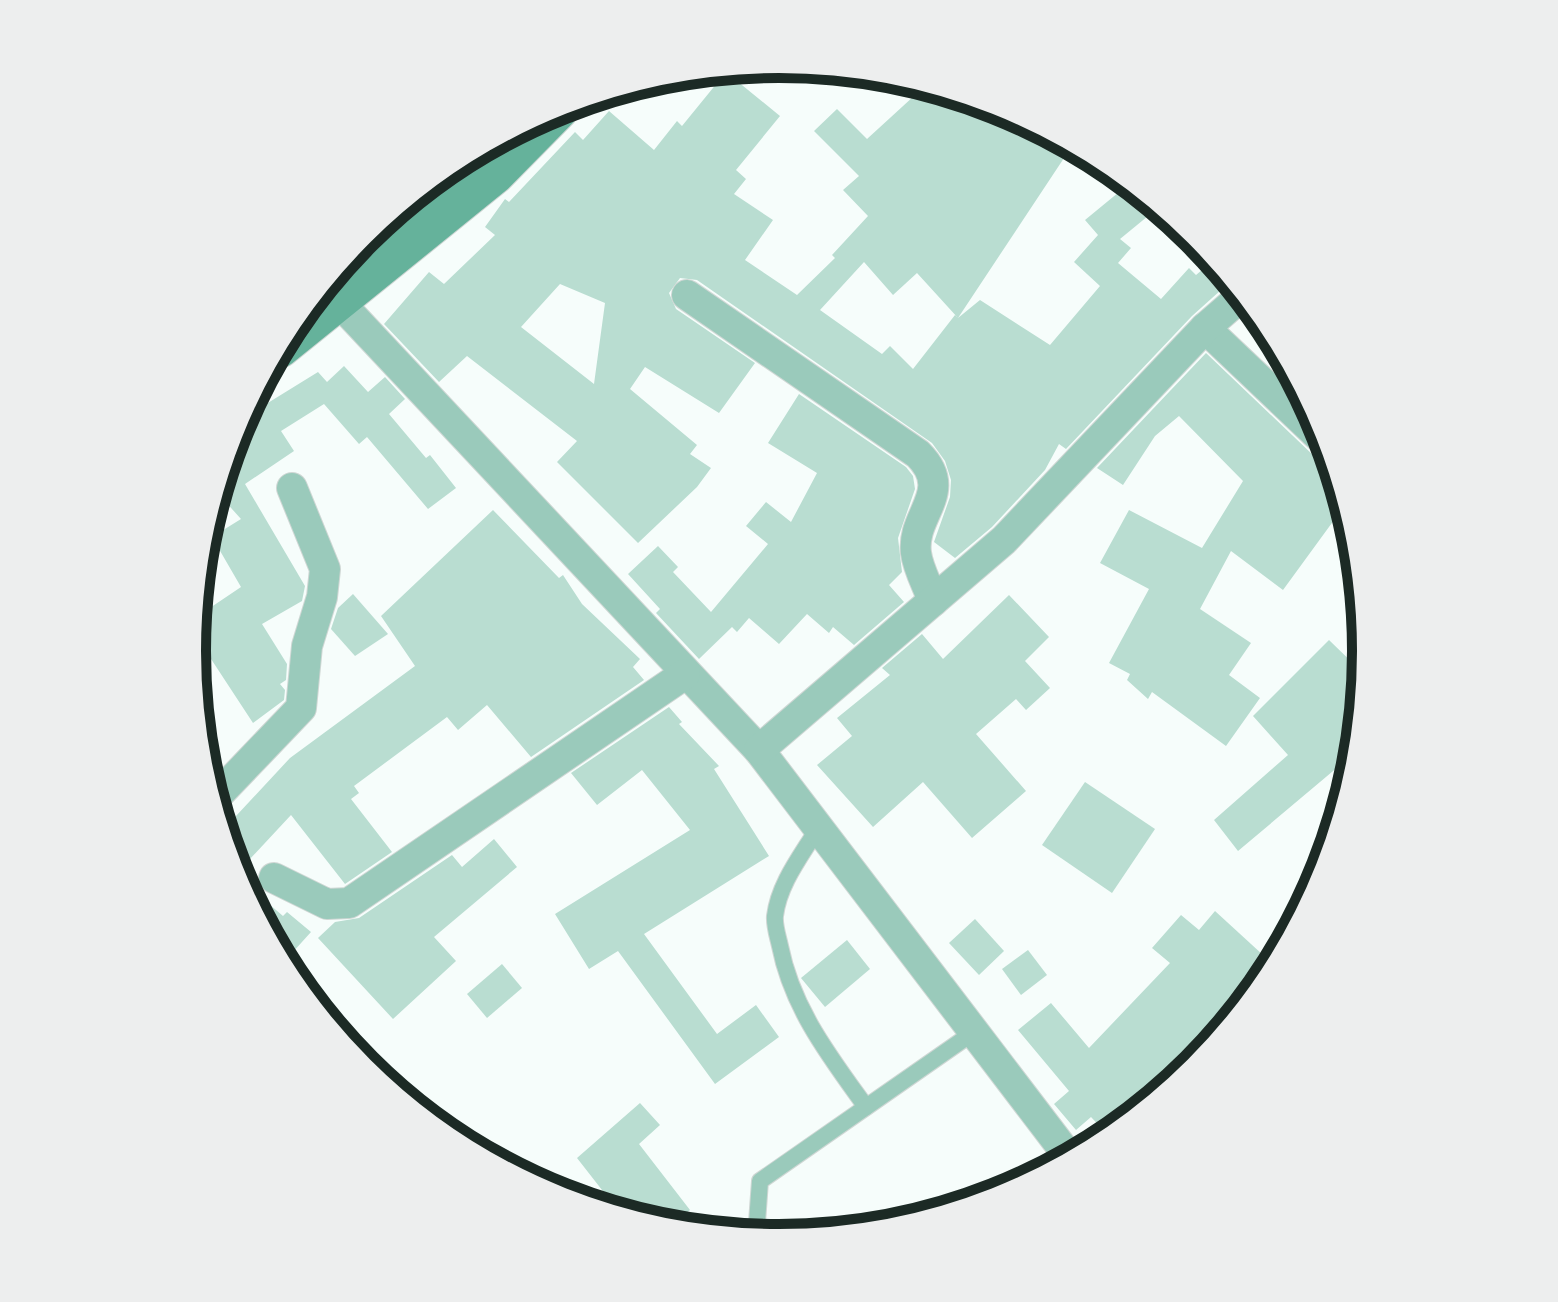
<svg xmlns="http://www.w3.org/2000/svg" width="1558" height="1302" viewBox="0 0 1558 1302" font-family="Signika,sans-serif">
	<style>
		.building { fill: #b9ddd1; fill-rule: evenodd }
		.lines { fill: none; stroke-linecap: round; stroke-linejoin: round }
		.lane-casing { stroke: #cfd7d4; stroke-width: 18 }
		.street-casing { stroke: #cfd7d4; stroke-width: 32 }
		.secondary-casing { stroke: #cfd7d4; stroke-width: 44 }
		.lane { stroke: #9acabb; stroke-width: 16 }
		.street { stroke: #9acabb; stroke-width: 30 }
		.secondary { stroke: #65b29b; stroke-width: 42 }
		.rim { fill: none; stroke: #1c2a25; stroke-width: 10 }
	</style>
	<rect width="100%" height="100%" fill="#f6fdfb"/>
	<!-- building -->
	<g class="building">
		<path d="M726 72 780 116 736 170 746 179 734 194 773 220 745 260 797 295 835 258 832 255 868 216 843 190 859 176 814 131 837 109 867 139 926 85 1004 109 1068 152 958 318 917 273 893 295 864 262 820 310 882 354 890 346 913 369 955 315 958 318 980 300 1050 345 1100 286 1074 262 1098 235 1085 220 1130 183 1159 207 1120 239 1131 248 1118 263 1161 299 1189 268 1196 275 1214 260 1231 281 1192 316 1066 449 1059 444 1045 470 992 527 955 558 934 542 950 497 951 480 945 461 932 443 697 280 680 278 669 293 676 309 755 363 719 413 645 367 630 389 697 445 690 454 711 468 697 487 638 543 557 462 577 441 467 356 439 382 384 324 429 272 444 284 495 235 485 227 505 199 509 202 575 132 583 140 609 111 654 150 677 121 682 126ZM560 284 605 303 594 384 521 327Z"/>
		<path d="M1206 353 1314 456 1333 466 1345 505 1283 590 1231 551 1200 609 1251 643 1229 675 1260 698 1226 746 1152 692 1148 699 1127 680 1130 674 1109 663 1149 589 1100 563 1129 510 1202 548 1243 481 1179 416 1155 436 1123 485 1097 468Z"/>
		<path d="M344 366 368 392 385 377 405 399 389 414 426 458 430 455 456 488 428 509 367 437 359 444 324 404 281 431 294 451 245 484 305 586 302 601 262 624 287 664 286 680 280 684 285 690 284 700 253 723 194 633 195 618 241 587 212 537 241 519 223 499 213 506 240 420 318 372 327 382Z"/>
		<path d="M799 394 906 467 913 476 915 489 898 538 902 572 889 585 904 602 854 645 833 627 829 633 807 614 779 644 749 618 737 632 732 627 699 659 656 613 660 609 628 574 658 546 678 567 673 572 711 612 768 544 746 526 766 502 791 522 817 473 768 443Z"/>
		<path d="M493 510 559 578 563 575 582 604 640 659 633 667 644 680 531 757 487 705 458 730 447 717 354 786 359 793 351 799 392 852 345 884 291 815 236 874 223 830 290 758 415 666 381 616Z"/>
		<path d="M353 594 388 634 355 656 331 629 338 608Z"/>
		<path d="M1009 595 1049 637 1025 661 1050 688 1026 710 1016 699 976 734 1026 791 972 838 923 782 873 827 817 765 852 736 837 718 890 675 882 668 922 634 943 659Z"/>
		<path d="M1329 640 1364 674 1357 745 1344 758 1345 761 1238 851 1214 820 1288 755 1253 716Z"/>
		<path d="M669 707 682 722 679 724 719 766 714 769 769 856 644 934 717 1034 756 1005 779 1037 715 1084 618 951 589 969 555 914 690 830 642 770 597 805 571 773Z"/>
		<path d="M1085 782 1155 829 1112 893 1042 845Z"/>
		<path d="M494 839 517 867 434 937 456 961 393 1019 318 938 335 922 359 918 452 855 462 867Z"/>
		<path d="M241 880 283 916 287 912 311 932 283 963Z"/>
		<path d="M1215 911 1274 965 1267 978 1178 1079 1109 1136 1091 1117 1076 1130 1054 1104 1069 1091 1018 1030 1051 1003 1089 1048 1170 963 1152 948 1181 915 1199 930Z"/>
		<path d="M975 919 1004 951 979 975 949 943Z"/>
		<path d="M847 940 870 969 825 1007 801 978Z"/>
		<path d="M1028 950 1047 975 1021 995 1002 969Z"/>
		<path d="M502 964 522 988 487 1018 467 994Z"/>
		<path d="M640 1103 660 1125 639 1144 690 1210 683 1216 695 1230 664 1227 620 1213 577 1158Z"/>
	</g>
	<g class="lines">
		<!-- lane casing -->
		<g class="lane-casing">
			<g id="lane">
				<path d="M818 828C802 855 779 883 775 916 774 925 778 937 780 946 792 1008 830 1057 866 1107"/>
				<path d="M756 1236 760 1181 974 1032"/>
			</g>
		</g>
		<!-- street casing -->
		<g class="street-casing">
			<g id="street">
				<path d="M687 295 918 454C956 492 911 514 916 553 918 569 928 586 933 601"/>
				<path d="M338 301 759 750 1070 1158"/>
				<path d="M1205 328 1326 443"/>
				<path d="M759 750 1004 540 1205 328 1243 295"/>
				<path d="M214 799 301 708 307 646 322 597 325 569 292 488"/>
				<path d="M274 878 327 904 349 903 685 674"/>
			</g>
		</g>
		<!-- secondary casing -->
		<g class="secondary-casing">
			<path id="secondary" d="M279 347 493 174 558 108"/>
		</g>
		<!-- lane -->
		<use href="#lane" class="lane"/>
		<!-- street -->
		<use href="#street" class="street"/>
		<!-- secondary -->
		<use href="#secondary" class="secondary"/>
	</g>
	<!-- crop -->
	<path d="M0 0H1558V1302H0ZM206 651a573 573 0 1 1 1146 0a573 573 0 1 1-1146 0Z" fill="#edeeee" fill-rule="evenodd"/>
	<path class="rim" d="M206 651a573 573 0 1 1 1146 0a573 573 0 1 1-1146 0Z"/>
</svg>
